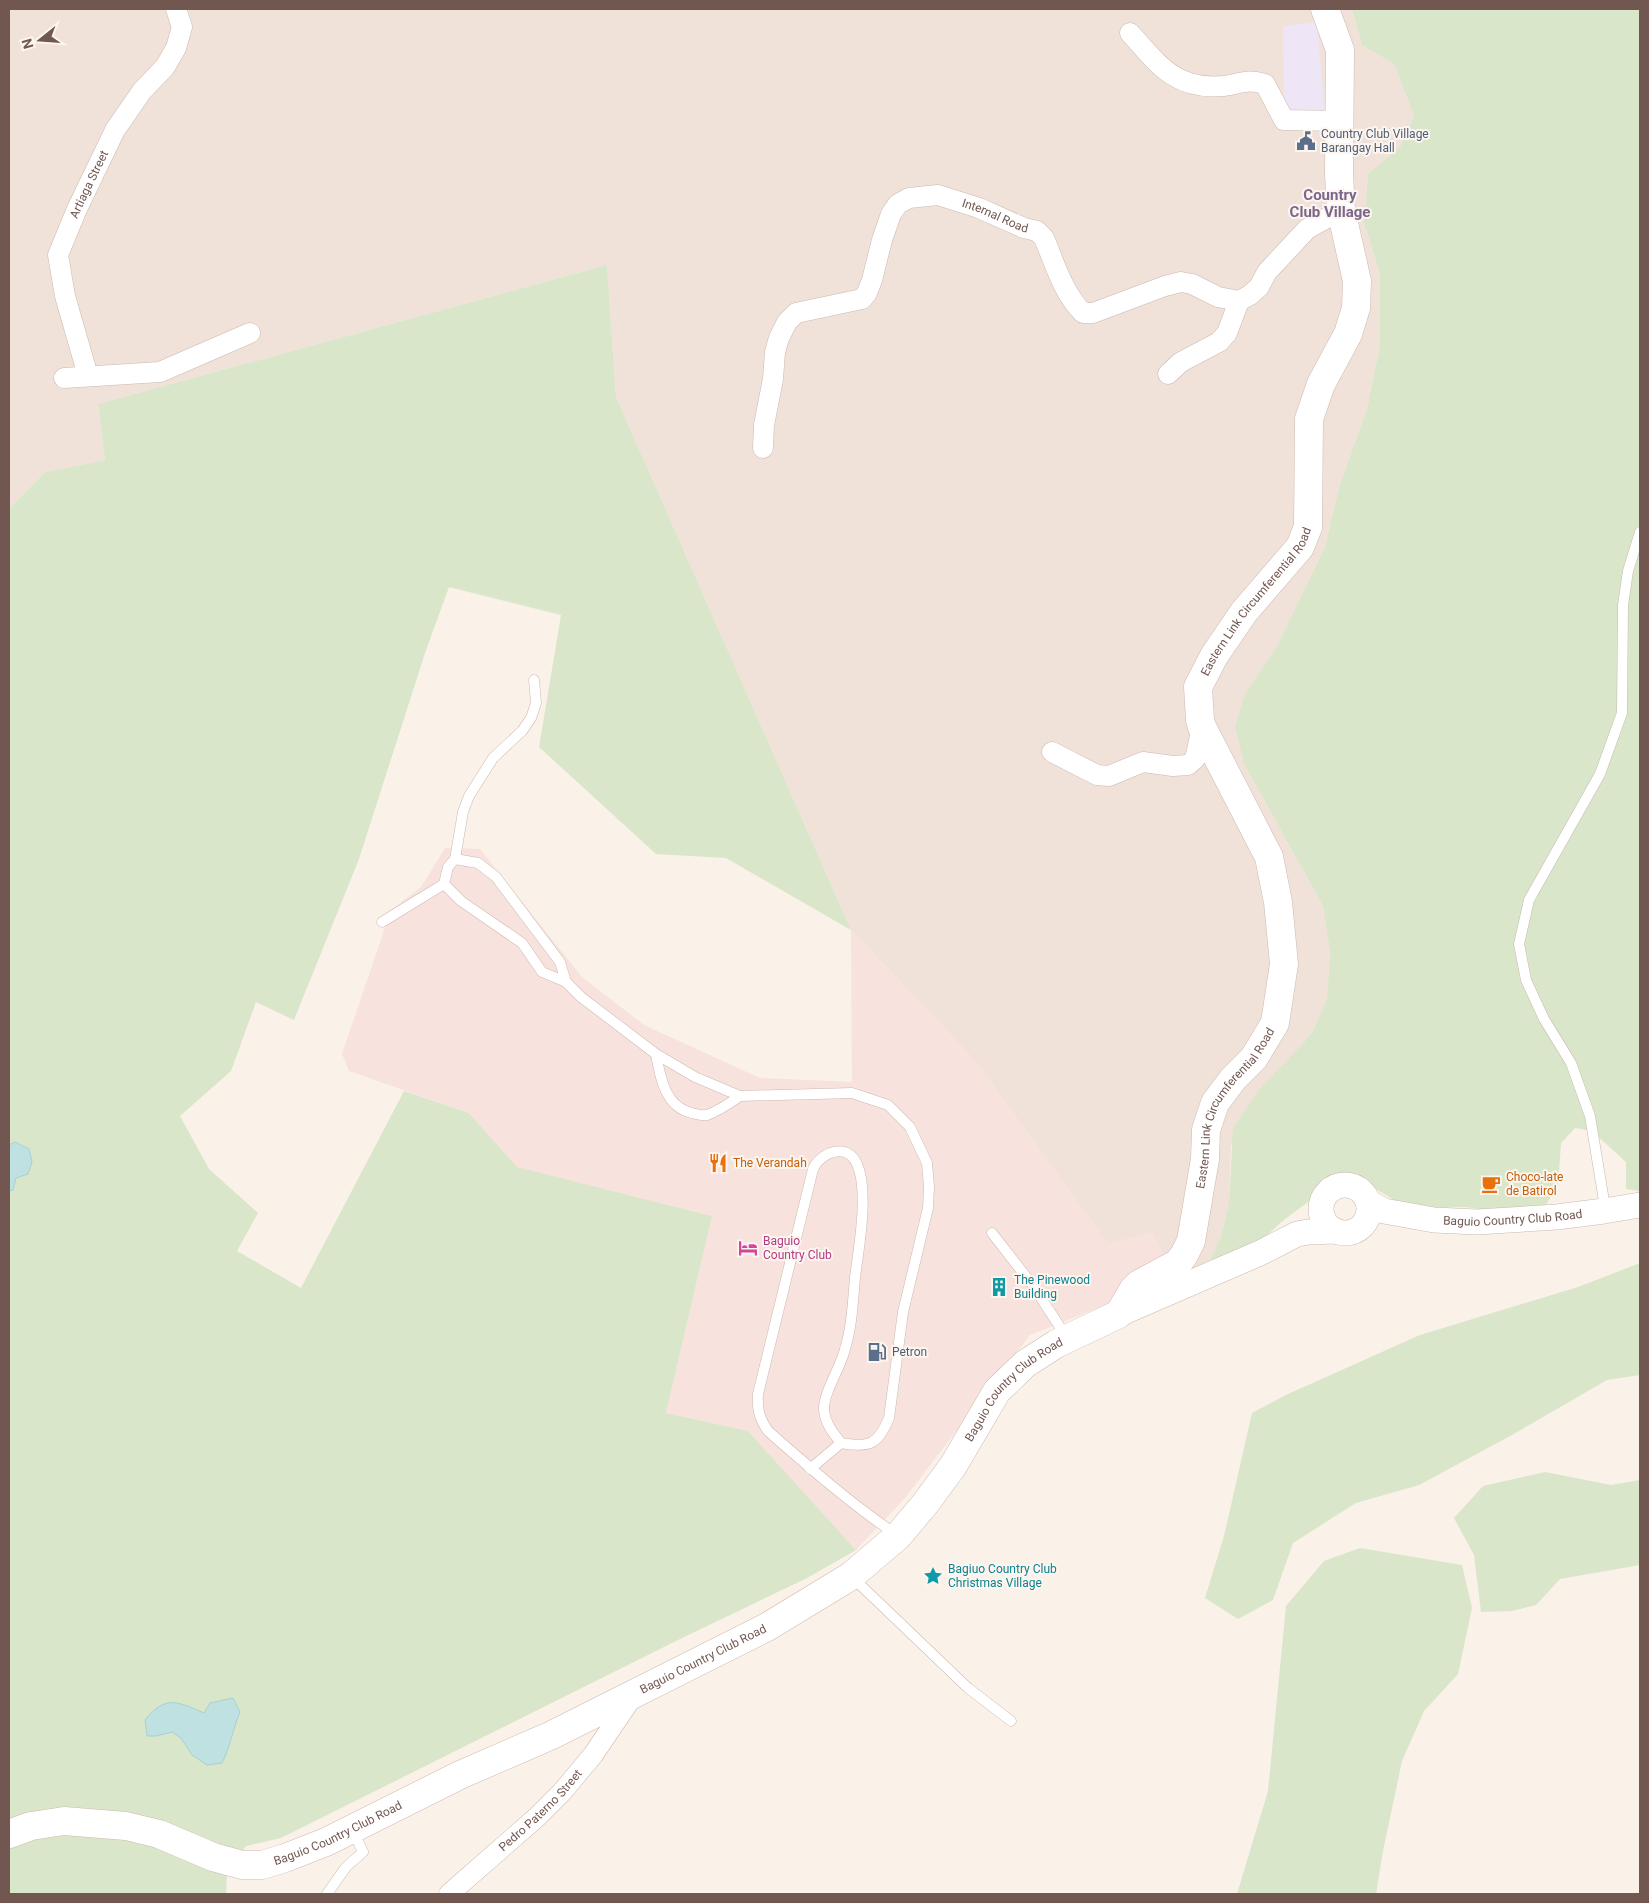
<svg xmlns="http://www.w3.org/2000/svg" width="1649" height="1903" viewBox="0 0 1649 1903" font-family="Roboto,sans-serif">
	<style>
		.residential { fill: #f0e2d8 }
		.commercial { fill: #f8e2de }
		.education { fill: #eee5f6 }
		.green { fill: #d9e6c9 }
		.water { fill: #c0e1e1; stroke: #a7d1d1 }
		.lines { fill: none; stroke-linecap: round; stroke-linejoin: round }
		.service-casing { stroke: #cbb8b0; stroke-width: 11 }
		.minor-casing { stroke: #cbb8b0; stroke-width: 21 }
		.tertiary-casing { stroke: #cbb8b0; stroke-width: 26 }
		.secondary-casing { stroke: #cfb9b1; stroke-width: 29 }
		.service { stroke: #fff; stroke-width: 10 }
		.minor { stroke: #fff; stroke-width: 20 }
		.tertiary { stroke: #fff; stroke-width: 25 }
		.secondary { stroke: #fff; stroke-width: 28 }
		.labels { text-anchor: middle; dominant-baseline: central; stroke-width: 4; stroke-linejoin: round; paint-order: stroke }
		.service-label { font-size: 12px; fill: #4e5e75; stroke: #fdf5ef; text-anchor: start }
		.street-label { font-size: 12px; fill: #715750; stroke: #fdf5ef }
		.food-label { font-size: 12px; fill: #c56008; stroke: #fdf5ef; text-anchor: start }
		.hotel-label { font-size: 12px; fill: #b23c85; stroke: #fdf5ef; text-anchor: start }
		.culture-label { font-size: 12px; fill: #0d838f; stroke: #fdf5ef; text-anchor: start }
		.quarter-label { font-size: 15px; font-weight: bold; fill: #7a678c; stroke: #fdf5ef }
	</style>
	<rect width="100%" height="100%" fill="#faf1e9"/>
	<!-- residential -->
	<path class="residential" d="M9 9H1352L1362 45 1394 64 1414 116 1400 147 1368 174 1364 223 1380 274V345L1367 409 1339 487 1325 547 1277 646 1245 694 1244 764 1323 906 1330 953 1327 998 1313 1031 1231 1146 1229 1202 1221 1237 1210 1260 1173 1278 1108 1244 977 1063 851 930 616 397 607 265 98 404 105 460 45 472 9 509Z"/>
	<!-- commercial -->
	<path class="commercial" d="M445 848 480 849 582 977 644 1025 760 1078 852 1082 851 930 977 1063 1108 1243 1153 1232 1173 1278 1030 1335 905 1498 856 1550 748 1431 666 1413 712 1216 516 1167 469 1113 349 1071 342 1054 391 910 421 887Z"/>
	<!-- education -->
	<path class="education" d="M1317 22 1325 116 1284 117 1283 26Z"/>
	<!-- green -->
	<g class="green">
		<path d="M1352 9H1640V1191L1626 1189V1162L1592 1131 1575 1128 1561 1143 1558 1185 1542 1211 1500 1212 1465 1207 1430 1208 1397 1202 1373 1187 1340 1185 1308 1202 1285 1219 1254 1247 1210 1260 1221 1237 1229 1202 1233 1128 1261 1087 1303 1044 1313 1031 1327 998 1330 953 1323 906 1244 764 1235 726 1245 694 1277 646 1325 547 1339 487 1367 409 1380 345V274L1364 223 1368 174 1400 147 1414 116 1394 64 1362 45Z"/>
		<path d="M607 265 616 397 851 930 726 858 656 854 539 747 561 615 449 587 425 653 359 859 294 1020 256 1002 231 1071 180 1116 209 1169 258 1213 237 1251 301 1288 404 1091 469 1113 517 1167 712 1216 666 1413 748 1431 856 1550 807 1578 682 1638 281 1838 246 1846 227 1873 226 1894H9V509L45 472 105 460 98 404Z"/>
		<path d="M1640 1263V1375L1607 1380 1512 1435 1419 1485 1356 1503 1293 1543 1273 1600 1238 1619 1205 1598 1224 1536 1252 1413 1288 1394 1420 1335 1578 1287Z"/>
		<path d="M1545 1472 1611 1485 1640 1480V1565L1560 1579 1536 1605 1512 1611 1481 1612 1474 1555 1454 1518 1483 1486Z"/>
		<path d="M1360 1548 1462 1565 1472 1608 1458 1674 1424 1711 1402 1761 1383 1851 1376 1894H1237L1268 1791 1286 1606 1324 1561Z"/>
	</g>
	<!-- water -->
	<g class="water">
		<path d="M15 1142 29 1149 32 1162 28 1174 16 1178 13 1190 9 1191V1145Z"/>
		<path d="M233 1698 240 1712C233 1729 230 1747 222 1763L207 1765 192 1755 181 1738 172 1732 156 1736H147L145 1720C166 1695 176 1701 204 1713L210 1703Z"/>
	</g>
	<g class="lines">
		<!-- service casing -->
		<g class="service-casing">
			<g id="service">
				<path d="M534 680 536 703 531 718 522 731 493 758 469 796 463 812 455 859 448 867 444 884 461 901 522 943 542 972 566 982 581 997 656 1054 695 1077 740 1096 852 1093 888 1105 910 1127 927 1163 929 1187 928 1208 903 1312 889 1418C878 1445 869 1448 841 1443 833 1433 825 1423 824 1410 823 1393 841 1367 845 1349 852 1326 853 1301 855 1277 859 1247 869 1191 857 1164 847 1142 821 1152 813 1169L758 1394C757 1409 759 1418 768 1431 810 1468 851 1504 897 1535"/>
				<path d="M455 859 478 863 496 877 560 962 566 982"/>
				<path d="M382 922 444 884"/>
				<path d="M656 1054C660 1077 665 1107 692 1113 696 1114 702 1116 707 1115 719 1111 730 1103 740 1096"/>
				<path d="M1604 1210V1201L1590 1116 1571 1063 1544 1019 1526 980 1519 944 1529 900 1600 774 1622 713 1623 605 1628 571 1640 532"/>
				<path d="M992 1233 1034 1287 1067 1338"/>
				<path d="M810 1469 841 1443"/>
				<path d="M852 1577 968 1688 1011 1721"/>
				<path d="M327 1894 346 1867 363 1852 352 1829"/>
			</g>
		</g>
		<!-- minor casing -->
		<g class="minor-casing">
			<g id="minor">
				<path d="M1130 33C1159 65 1175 90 1223 86 1241 84 1246 78 1265 84L1284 120 1339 121"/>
				<path d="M1168 374 1181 362 1219 342 1227 333 1239 301"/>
				<path id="s1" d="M88 376 65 296 58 255 77 209 115 130 142 91 165 67 176 48 182 27 176 9"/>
				<path d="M64 378 160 372 250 333"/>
				<path id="s2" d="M763 448 764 425 773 379 775 352 779 338 787 322 796 313 862 299 867 293 872 280 882 240 891 214 898 204 909 198 938 195 979 208 1024 228 1037 231 1044 238C1055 264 1063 293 1083 313H1093L1165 286 1181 282 1192 284 1218 297 1239 301 1250 295 1259 287 1267 272 1307 229 1341 210"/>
				<path d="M1052 752 1097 775 1109 776 1143 762 1173 766 1188 765 1195 759 1202 727"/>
				<path id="s3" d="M449 1894 537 1817 562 1792 593 1755 635 1693"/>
			</g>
		</g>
		<!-- tertiary casing -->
		<g class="tertiary-casing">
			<g id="tertiary">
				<circle cx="1345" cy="1209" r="24"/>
				<path id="s4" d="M1368 1202 1384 1211 1434 1220 1477 1222 1557 1217 1604 1211 1640 1205"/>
				<path d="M1119 1314 1260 1253 1297 1234 1308 1232 1336 1231"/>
			</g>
		</g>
		<!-- secondary casing -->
		<g class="secondary-casing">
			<g id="secondary">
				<path id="s5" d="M9 1834 31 1826 64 1821 126 1826 159 1834 213 1857 242 1865H262L285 1858 326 1842 460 1775 552 1735 767 1627 851 1576 898 1536 925 1504 953 1466 997 1391 1025 1364 1056 1344 1119 1314 1133 1290 1139 1284 1178 1263 1184 1255 1191 1241 1205 1159 1206 1130 1215 1103 1233 1079 1254 1058 1275 1023 1284 964 1278 902 1269 857 1202 727 1200 720 1198 687 1214 656 1244 612 1300 547 1308 527 1309 419 1321 384 1348 334 1356 308 1357 281 1341 210 1339 174 1340 50 1325 9"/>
			</g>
		</g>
		<!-- service -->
		<use href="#service" class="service"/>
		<!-- minor -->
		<use href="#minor" class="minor"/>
		<!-- tertiary -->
		<use href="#tertiary" class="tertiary"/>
		<!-- secondary -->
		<use href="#secondary" class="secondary"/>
	</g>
	<!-- icons -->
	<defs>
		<g id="civic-bare" transform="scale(1.5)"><path d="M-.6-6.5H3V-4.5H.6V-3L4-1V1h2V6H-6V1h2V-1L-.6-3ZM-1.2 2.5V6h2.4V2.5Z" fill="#5c6f8a" stroke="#fdf5ef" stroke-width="2.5" paint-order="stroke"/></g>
		<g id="restaurant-bare" transform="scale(1.5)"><path d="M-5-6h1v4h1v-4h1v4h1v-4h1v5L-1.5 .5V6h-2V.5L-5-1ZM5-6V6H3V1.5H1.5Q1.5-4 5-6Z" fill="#e8710a" stroke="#fdf5ef" stroke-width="2.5" paint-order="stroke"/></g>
		<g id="cafe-bare" transform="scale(1.5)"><path d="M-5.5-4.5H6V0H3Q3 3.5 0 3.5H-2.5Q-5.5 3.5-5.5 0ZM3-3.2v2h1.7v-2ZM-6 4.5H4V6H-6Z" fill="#e8710a" stroke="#fdf5ef" stroke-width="2.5" paint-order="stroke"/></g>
		<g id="hotel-bare" transform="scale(1.5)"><path d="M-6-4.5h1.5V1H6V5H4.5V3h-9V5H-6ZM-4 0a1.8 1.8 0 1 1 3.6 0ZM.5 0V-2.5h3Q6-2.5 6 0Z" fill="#d1479c" stroke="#fdf5ef" stroke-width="2.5" paint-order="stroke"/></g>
		<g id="building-bare" transform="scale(1.5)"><path d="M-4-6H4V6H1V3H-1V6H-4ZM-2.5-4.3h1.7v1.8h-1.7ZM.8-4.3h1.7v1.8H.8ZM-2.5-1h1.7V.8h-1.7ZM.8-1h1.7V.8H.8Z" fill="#0f9aa8" stroke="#fdf5ef" stroke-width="2.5" paint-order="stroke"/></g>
		<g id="fuel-bare" transform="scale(1.5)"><path d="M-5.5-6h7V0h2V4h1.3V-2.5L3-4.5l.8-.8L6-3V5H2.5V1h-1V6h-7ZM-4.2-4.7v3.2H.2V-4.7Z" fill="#5c6f8a" stroke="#fdf5ef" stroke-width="2.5" paint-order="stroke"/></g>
		<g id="sight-bare" transform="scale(1.5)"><path d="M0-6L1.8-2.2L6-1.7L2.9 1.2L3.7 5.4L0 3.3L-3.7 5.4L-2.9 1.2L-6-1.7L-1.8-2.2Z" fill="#0f9aa8" stroke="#fdf5ef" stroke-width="2.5" paint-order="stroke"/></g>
	</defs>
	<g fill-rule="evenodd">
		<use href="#civic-bare" x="1306" y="141"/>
		<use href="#restaurant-bare" x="718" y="1163"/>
		<use href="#cafe-bare" x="1491" y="1184"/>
		<use href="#hotel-bare" x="748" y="1248"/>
		<use href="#building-bare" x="999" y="1287"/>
		<use href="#fuel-bare" x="877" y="1352"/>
		<use href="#sight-bare" x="933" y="1576"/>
	</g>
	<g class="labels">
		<!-- service labels -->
		<g class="service-label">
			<text x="1321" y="134">Country Club Village<tspan x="1321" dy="14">Barangay Hall</tspan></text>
			<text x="892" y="1352">Petron</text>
		</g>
		<!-- street labels -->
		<g class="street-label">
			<text stroke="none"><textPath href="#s1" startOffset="202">Artiaga Street</textPath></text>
			<text stroke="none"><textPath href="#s2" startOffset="415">Internal Road</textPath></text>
			<text stroke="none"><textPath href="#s5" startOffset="2108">Eastern Link Circumferential Road</textPath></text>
			<text stroke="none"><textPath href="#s5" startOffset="1552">Eastern Link Circumferential Road</textPath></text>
			<text stroke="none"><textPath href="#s4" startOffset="148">Baguio Country Club Road</textPath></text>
			<text stroke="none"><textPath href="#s5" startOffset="1169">Baguio Country Club Road</textPath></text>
			<text stroke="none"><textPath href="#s5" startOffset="749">Baguio Country Club Road</textPath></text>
			<text stroke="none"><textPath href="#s3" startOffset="124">Pedro Paterno Street</textPath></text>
			<text stroke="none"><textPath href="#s5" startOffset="344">Baguio Country Club Road</textPath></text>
		</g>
		<!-- food labels -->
		<g class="food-label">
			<text x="733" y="1163">The Verandah</text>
			<text x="1506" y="1177">Choco-late<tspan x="1506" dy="14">de Batirol</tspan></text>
		</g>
		<!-- hotel labels -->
		<g class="hotel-label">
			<text x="763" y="1241">Baguio<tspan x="763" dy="14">Country Club</tspan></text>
		</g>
		<!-- culture labels -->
		<g class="culture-label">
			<text x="1014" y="1280">The Pinewood<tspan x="1014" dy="14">Building</tspan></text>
			<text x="948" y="1569">Bagiuo Country Club<tspan x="948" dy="14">Christmas Village</tspan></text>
		</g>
		<!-- quarter labels -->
		<g class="quarter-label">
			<text x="1330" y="195">Country<tspan x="1330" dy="17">Club Village</tspan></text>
		</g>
	</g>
	<!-- border -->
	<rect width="1649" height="1903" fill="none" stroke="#715750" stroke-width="20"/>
	<!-- north arrow -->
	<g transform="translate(40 40) rotate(253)" stroke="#fdf5ef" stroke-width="4" paint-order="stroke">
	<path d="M0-4L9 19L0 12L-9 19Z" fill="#715750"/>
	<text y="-8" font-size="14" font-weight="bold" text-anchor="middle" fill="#715750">N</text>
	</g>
</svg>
